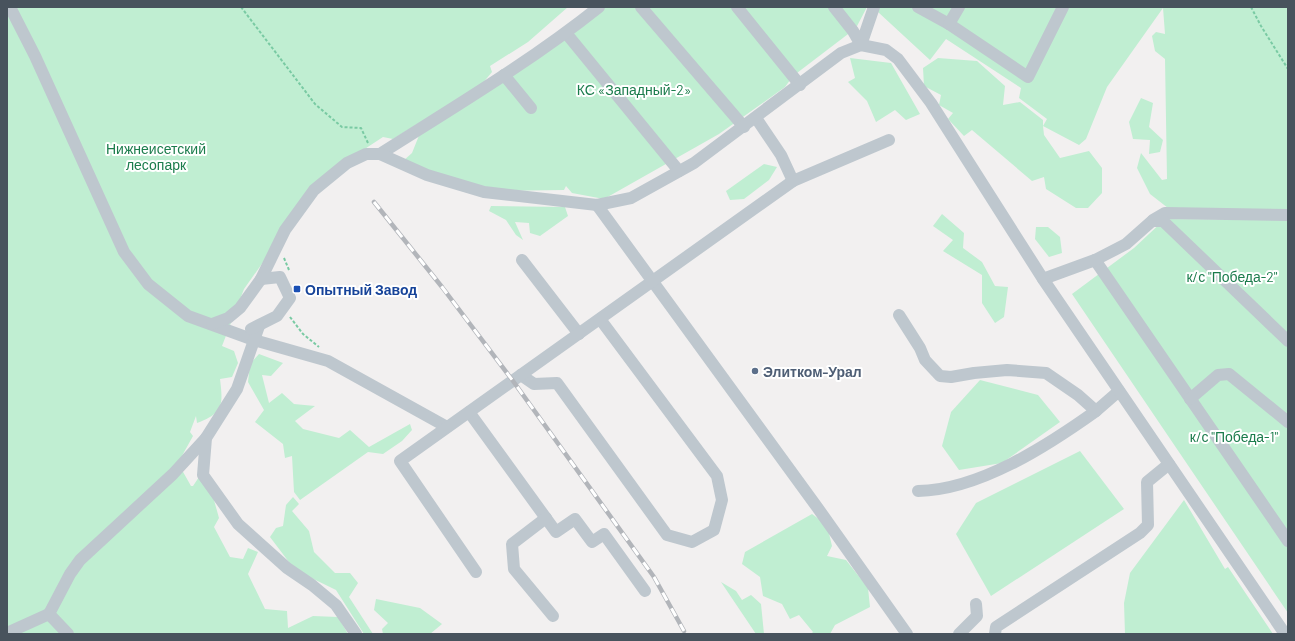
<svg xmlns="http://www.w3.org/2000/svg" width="1295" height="641" viewBox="0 0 1295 641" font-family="Barlow,sans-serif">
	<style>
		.green { fill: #c0eed2 }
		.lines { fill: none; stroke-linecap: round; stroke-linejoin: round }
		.path { stroke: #79caa3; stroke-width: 2; stroke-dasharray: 3 2; stroke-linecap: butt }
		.minor { stroke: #bec7ce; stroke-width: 12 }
		.rail-casing { stroke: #b2b5ba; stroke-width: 4.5 }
		.rail { stroke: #fff; stroke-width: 3; stroke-dasharray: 9; stroke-linecap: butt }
		.transit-dot { fill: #1a4fb4; stroke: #fff; stroke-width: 1.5 }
		.service-dot { fill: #5c6f8a; stroke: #fff; stroke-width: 1.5 }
		.labels { text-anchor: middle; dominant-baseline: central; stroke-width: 4; stroke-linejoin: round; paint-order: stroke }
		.park-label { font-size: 14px; fill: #1b7c4c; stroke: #fff }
		.transit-label { font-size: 14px; font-weight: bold; fill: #164399; stroke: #fff; text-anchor: start }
		.service-label { font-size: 14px; font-weight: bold; fill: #4e5e75; stroke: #fff; text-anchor: start }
	</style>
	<rect width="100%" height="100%" fill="#f2f0f0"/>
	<!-- green -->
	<g class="green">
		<path d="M7 7H568L528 42 490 66 492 72 482 84 393 139 383 137 325 175 244 289 222 346 234 351 238 363 232 377 220 379C223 404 224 413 197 423L196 416 190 432 193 436 178 463 191 486H193L199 477 212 493 219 518 214 527 230 557 243 559 248 548 258 552 248 574 265 609 287 611 288 628 313 616 338 617 348 634H7Z"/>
		<path d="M605 7H867L856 28 793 76 785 87 719 134 604 199 572 193 566 186 564 190 498 191 430 173 403 161 412 153 420 133 569 35Z"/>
		<path d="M879 7H1288V218L1168 208 1150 194 1137 168 1141 153 1162 180 1167 179 1165 59 1155 51 1152 36 1156 32 1165 34 1163 8 1107 87 1086 139 1079 145 1043 126 1044 135 1060 158 1089 151 1102 168V193L1088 208H1076L1046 189 1044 177 1032 181 972 130 964 136 948 119 953 113 939 105 941 95 924 86 923 68 938 58 977 61 1005 86 1003 105 1020 102 1043 120V126L1047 119 1019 98 1021 88 946 39 930 60 878 12Z"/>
		<path d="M850 58 891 63 920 114 906 120 895 110 876 122 867 101 848 82 855 78Z"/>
		<path d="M1141 98 1153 103 1149 127 1163 140 1160 152 1149 154 1150 140 1133 139 1129 122Z"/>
		<path d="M764 164 777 167 769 180 744 199 730 200 726 191Z"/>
		<path d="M491 206 565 207 568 216 540 236 530 233 529 223 515 222 523 240 516 235 506 220 489 211Z"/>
		<path d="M942 214 964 233 963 248 982 262 995 286 1008 287 1004 317 995 323 982 303V275L943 251 953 240 933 226Z"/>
		<path d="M1165 219 1288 220V613L1072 294 1134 248Z"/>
		<path d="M1036 227H1048L1060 237 1062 253 1049 257 1035 239Z"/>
		<path d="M259 354 283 363 271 376 262 375 269 403 282 393 294 404 315 406 295 421 303 429 339 438 350 430 369 447 410 424 412 430 402 441 383 454 368 452 300 500 294 492 292 456 285 458 283 444 255 422 264 410 248 382 250 364Z"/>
		<path d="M980 380 1038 395 1060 422 1002 463 959 470 942 446 951 412Z"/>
		<path d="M1080 451 1124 509 991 596 956 534 976 503Z"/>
		<path d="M293 497 299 504 292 511 309 531 314 552 335 573H350L358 583 349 597 373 634H364L336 590 295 570 270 537 276 528 283 526 286 505Z"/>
		<path d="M1184 500 1225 569 1228 567 1273 634H1125L1124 603 1130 573Z"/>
		<path d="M812 514 827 525 832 546 827 556 846 560 868 588 870 607 835 625 830 634H811L813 632 799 615 790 619 782 604 763 596 760 577 742 564 745 552Z"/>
		<path d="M721 582 736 591 742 600 751 595 761 604 764 634H756Z"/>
		<path d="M376 599 420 608 442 624 430 634H383L382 629 388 623 374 610Z"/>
	</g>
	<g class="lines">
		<!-- path -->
		<g class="path">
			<path d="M241 7 315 104 342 127 361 128 368 143"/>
			<path d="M1251 7 1261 26 1288 69"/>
			<path d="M284 258 289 270"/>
			<path d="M290 317 303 334 319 347"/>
		</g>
		<!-- minor -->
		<g class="minor">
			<path d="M10 7 35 56 124 252 148 284 188 316 254 340 328 361 447 427"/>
			<path d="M641 7 744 127"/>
			<path d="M737 7 800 85"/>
			<path d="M834 7 853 31 861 45 874 7"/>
			<path d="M918 7 949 24 1028 77 1063 7"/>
			<path d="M949 24 959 7"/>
			<path d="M566 33 679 171"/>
			<path d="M504 75 531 108"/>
			<path d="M756 118 781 155 793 181 889 140"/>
			<path d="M380 154C454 107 530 62 599 7"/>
			<path d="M597 205 817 507 907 634"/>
			<path d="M1153 220 1165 213 1288 215"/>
			<path d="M522 260 579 334"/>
			<path d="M1095 260 1288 541"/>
			<path d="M1043 279 1095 260 1126 244 1152 221H1163L1288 341"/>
			<path d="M899 315 920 348 925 360 940 376 951 377 974 373 1007 370 1046 373 1078 395 1096 411 1119 391"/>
			<path d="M212 324 228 318 240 308 261 279 285 230 314 190 347 163 366 154H380L427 175 484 192 597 205 631 198 694 163 841 53 861 45 886 50 898 59 931 103 1043 279 1285 634"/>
			<path d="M259 326 237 389 206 438 203 475 238 524 287 568 312 585 336 605 356 634"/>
			<path d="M251 329 277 316 290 298 280 277 261 279"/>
			<path d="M521 375 534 384 557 383 667 535 692 542 714 530 722 500 717 476 600 319"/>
			<path d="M1190 399 1218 375 1229 374 1288 422"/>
			<path d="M469 412 556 532 575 519 592 542 604 534 645 591"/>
			<path d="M918 491C979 490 1047 446 1096 411"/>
			<path d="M546 518 512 544 514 569 553 616"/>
			<path d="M476 572 400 461 793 181"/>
			<path d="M7 633 49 614"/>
			<path d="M68 634 49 614 70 574 80 560 173 474 206 438"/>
			<path d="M959 634 977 616 976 604"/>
			<path d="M995 634 996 627 1140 533 1148 525 1147 482 1169 464"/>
		</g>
		<!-- rail casing -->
		<g class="rail-casing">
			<path id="rail" d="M374 202 442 287 513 381 654 577 684 631"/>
		</g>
		<!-- rail -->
		<use href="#rail" class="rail"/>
	</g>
	<!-- markers -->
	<rect class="transit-dot" x="293" y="285" width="8" height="8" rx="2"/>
	<circle class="service-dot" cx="755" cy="371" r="4"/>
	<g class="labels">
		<!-- park labels -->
		<g class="park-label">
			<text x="634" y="89">КС «Западный-2»</text>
			<text x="156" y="148">Нижнеисетский<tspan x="156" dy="16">лесопарк</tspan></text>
			<text x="1232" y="276">к/с "Победа-2"</text>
			<text x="1234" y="436">к/с "Победа-1"</text>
		</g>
		<!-- transit labels -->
		<g class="transit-label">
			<text x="305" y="289">Опытный Завод</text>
		</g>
		<!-- service labels -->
		<g class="service-label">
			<text x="763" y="371">Элитком-Урал</text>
		</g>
	</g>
	<!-- border -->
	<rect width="1295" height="641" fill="none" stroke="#48535d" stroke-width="16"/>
</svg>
